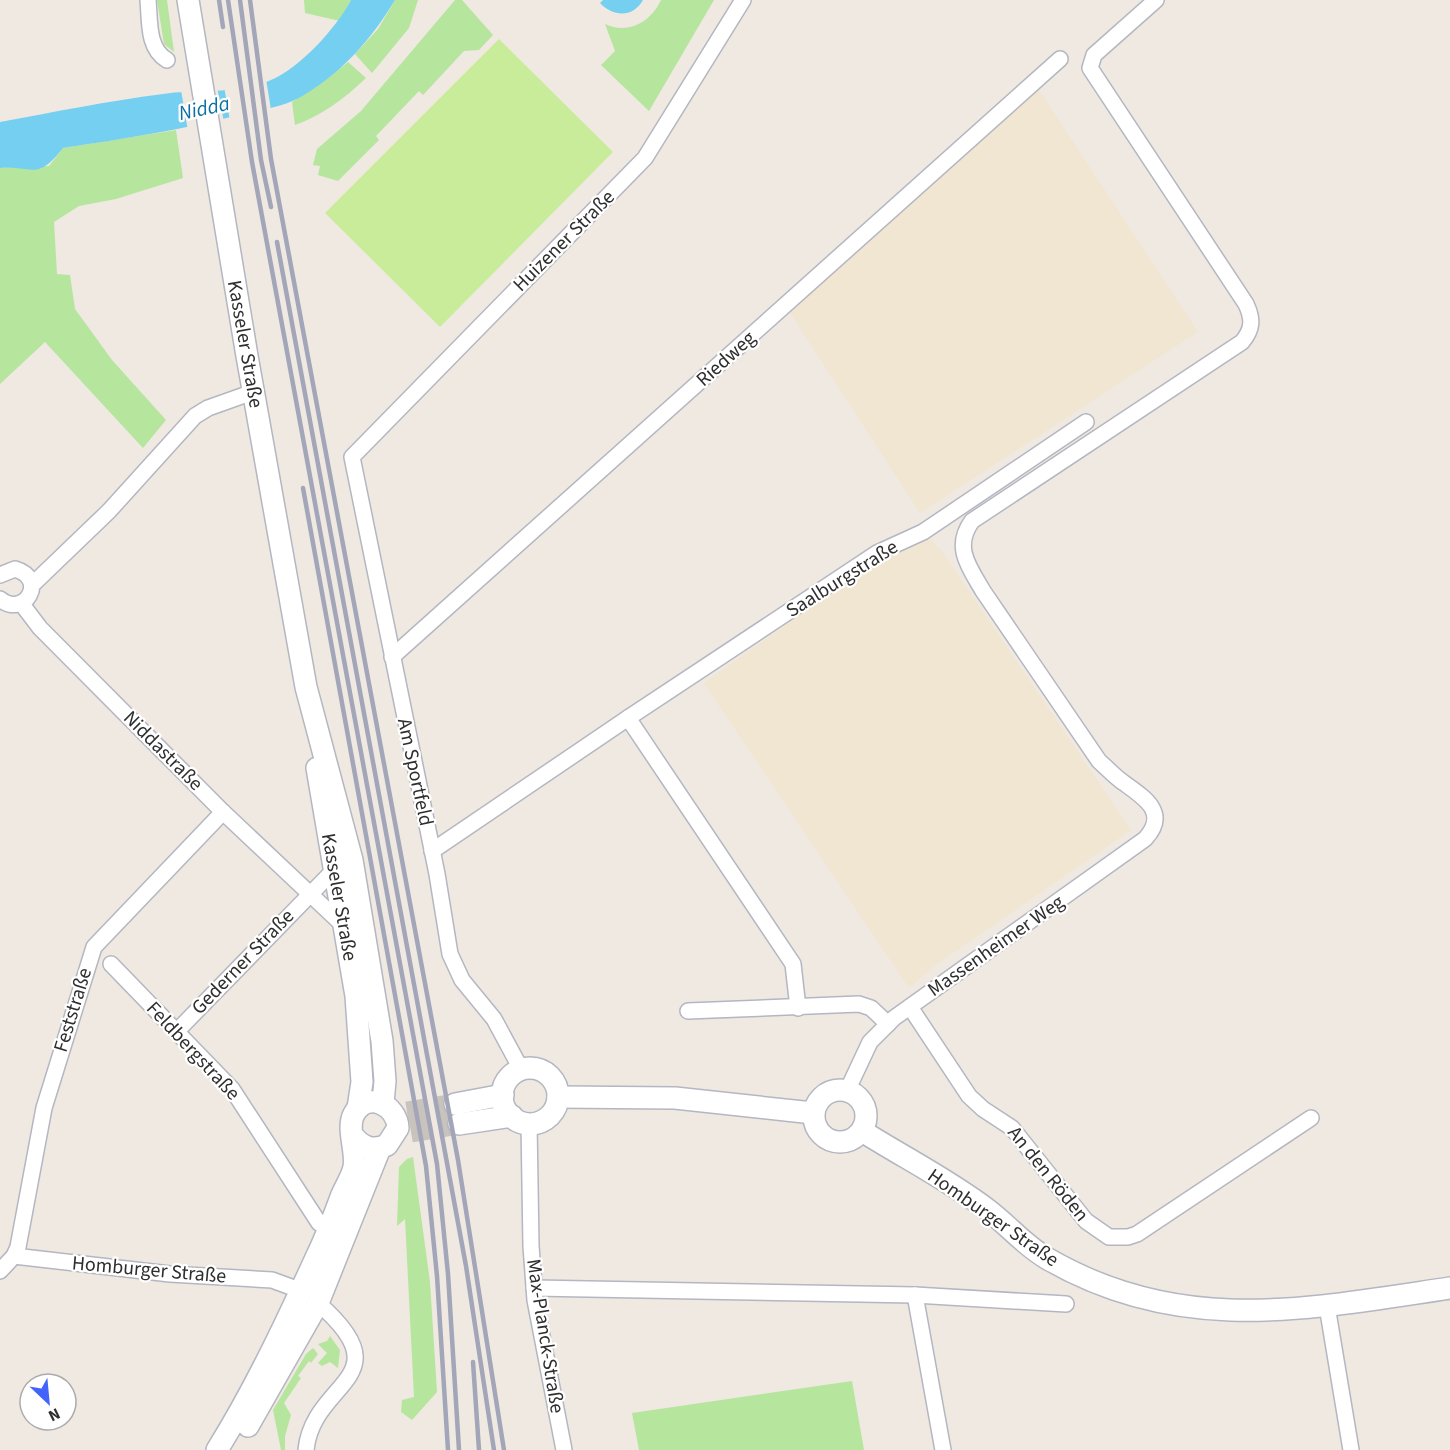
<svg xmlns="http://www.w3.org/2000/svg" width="1450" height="1450" viewBox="0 0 1450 1450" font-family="'Source Sans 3',sans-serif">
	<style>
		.education { fill: #f0e6d1 }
		.green { fill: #b6e59e }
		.pitch { fill: #c9ec9a }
		.water { fill: #75cff0 }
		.pier { fill: #efe9e1 }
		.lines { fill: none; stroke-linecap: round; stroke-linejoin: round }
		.secondary-tunnel { stroke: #c8c4bd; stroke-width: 21; stroke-dasharray: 21 10; stroke-linecap: butt }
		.street-casing { stroke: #b4b7c1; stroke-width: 18 }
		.secondary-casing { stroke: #b4b7c1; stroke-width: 24 }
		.street { stroke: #fff; stroke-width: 15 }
		.secondary { stroke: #fff; stroke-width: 21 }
		.rail { stroke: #a3a6b8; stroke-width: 4.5 }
		.labels { text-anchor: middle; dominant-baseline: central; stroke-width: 4.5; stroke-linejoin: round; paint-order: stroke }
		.street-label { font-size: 20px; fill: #2e2e2e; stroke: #fff }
		.water-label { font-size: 21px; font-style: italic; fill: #0d6fa3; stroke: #fff }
	</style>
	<rect width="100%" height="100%" fill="#efe9e1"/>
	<!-- education -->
	<g class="education">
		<path d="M1037 87 1198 332 920 513 789 311Z"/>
		<path d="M927 536 942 551 1131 830 936 965 909 988 704 683 880 558Z"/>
	</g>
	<!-- green -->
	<g class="green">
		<path d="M157 0H167L174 52 164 44Z"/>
		<path d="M304 0H351L340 21 305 13Z"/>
		<path d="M395 0H418L409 28 372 73 355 54 378 29Z"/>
		<path d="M455 0H462L493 35 479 50 464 51 423 95 419 91 376 136 379 140 338 181 318 175 320 166 313 165 317 149 361 111Z"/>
		<path d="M661 0H714L649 111 601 65 615 51 605 24C628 35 651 22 661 0Z"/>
		<path d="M348 62 366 78C345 98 323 115 295 125L292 102 326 80Z"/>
		<path d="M176 130 183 178 116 199 79 206 54 222 57 274 70 275 75 309 112 360 166 420 143 448 45 342 0 384V168L49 166 63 148Z"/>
		<path d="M413 1157 430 1282 437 1392 412 1420 401 1412 402 1400 414 1397 405 1219 397 1226 399 1167 407 1159Z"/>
		<path d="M330 1336 340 1350 338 1368 330 1362 322 1366 318 1363 327 1353 318 1344 327 1341Z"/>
		<path d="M313 1348 318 1354 311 1363 309 1361 298 1376 301 1378 284 1403 291 1415 285 1436V1450H281L273 1410 306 1354Z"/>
		<path d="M852 1381 864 1450H639L632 1413Z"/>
	</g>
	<!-- pitch -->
	<path class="pitch" d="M499 39 613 152 440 327 325 213Z"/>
	<!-- water -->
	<g class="water">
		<path d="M351 0H395C372 38 343 72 304 95 285 107 260 110 239 115 181 130 122 139 63 148 37 181 35 166 0 168V122C54 112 108 101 163 94 198 89 238 95 271 80 300 68 337 27 351 0Z"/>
		<path d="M603 0H643C633 18 613 17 600 3Z"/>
	</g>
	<!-- pier -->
	<g class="pier">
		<path d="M266 79 271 110 230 121 224 86Z"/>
		<path d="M217 87 224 122 188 131 181 90Z"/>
	</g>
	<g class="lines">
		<!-- secondary-tunnel -->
		<g class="secondary-tunnel">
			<path d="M407 1112 455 1104"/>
			<path d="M411 1132 459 1124"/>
		</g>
		<!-- street casing -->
		<g class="street-casing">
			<g id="street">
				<path d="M148 0C150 21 147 48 167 60"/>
				<path d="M0 575 15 569C49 579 24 619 0 599"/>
				<path d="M32 585 109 511 195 416 208 408 253 392"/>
				<path d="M21 603 40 628 223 812 344 926"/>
				<path d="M392 657 1060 59"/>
				<path d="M628 718 793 964 798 1008"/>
				<path d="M432 851 628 718 877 553 923 532 1086 422"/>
				<path d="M111 964 232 1089 319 1223 331 1228"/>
				<path d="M910 1007 969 1096 983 1109 1012 1128 1086 1221 1109 1237H1128L1137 1234 1311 1118"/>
				<path d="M688 1011 859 1004 871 1008 888 1024"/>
				<path d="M177 1031 334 870"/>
				<path d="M521 1069 494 1019 462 980 450 954 437 874 352 457 645 158 743 0"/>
				<path d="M847 1091 870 1042 894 1018 1145 839C1169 813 1145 798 1124 783 1115 777 1107 768 1099 761L983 591C969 567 953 547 972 521L1242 342C1253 329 1253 319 1246 304L1090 68 1094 55 1156 0"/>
				<path d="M529 1123 531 1246 535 1300 564 1450"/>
				<path d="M14 1256 18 1247 44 1108 94 947 223 812"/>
				<path d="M0 1271 14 1256 170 1274 272 1280 302 1291"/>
				<path d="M534 1288 915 1295 1066 1304"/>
				<path d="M915 1295 943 1450"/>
				<path d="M1327 1306 1351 1450"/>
				<path d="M306 1450C313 1380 405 1379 318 1303"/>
			</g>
		</g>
		<!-- secondary casing -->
		<g class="secondary-casing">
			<g id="secondary">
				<path d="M188 0 247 356 306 687 352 860 382 1041 385 1081 383 1103"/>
				<path d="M317 768 356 996 362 1082 358 1108"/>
				<circle cx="530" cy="1096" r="28"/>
				<circle cx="840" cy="1116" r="26"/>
				<path d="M558 1097 675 1098 813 1113"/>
				<path d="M455 1104 503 1095"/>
				<path d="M459 1124 512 1116"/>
				<path d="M862 1131C903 1157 949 1180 988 1210 1009 1226 1025 1246 1048 1259 1181 1336 1307 1309 1450 1288"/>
				<path d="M248 1426 318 1303 380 1148"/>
				<path d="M217 1450C255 1389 285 1325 315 1260 325 1239 333 1219 341 1197 345 1187 352 1177 354 1167 357 1151 346 1128 354 1114 367 1090 397 1105 398 1128L387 1145C374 1151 363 1148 354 1137"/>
			</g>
		</g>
		<!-- street -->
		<use href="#street" class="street"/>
		<!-- secondary -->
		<use href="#secondary" class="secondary"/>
		<!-- rail -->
		<g class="rail">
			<path d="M219 0 223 27"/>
			<path d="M228 0 252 162 437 1164 448 1274 459 1450"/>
			<path d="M240 0 261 160 271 207"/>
			<path d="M250 0 271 159 458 1160 504 1450"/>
			<path d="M277 242 466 1266 494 1450"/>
			<path d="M303 488 426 1166 437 1276 448 1450"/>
			<path d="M473 1362 479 1450"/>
		</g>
	</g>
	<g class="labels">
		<!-- street labels -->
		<g class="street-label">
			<text transform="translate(564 241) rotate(-45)">Huizener Straße</text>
			<text transform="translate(245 344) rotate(80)">Kasseler Straße</text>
			<text transform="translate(726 359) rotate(-42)">Riedweg</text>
			<text transform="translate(842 579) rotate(-32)">Saalburgstraße</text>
			<text transform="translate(163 751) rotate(45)">Niddastraße</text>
			<text transform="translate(415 772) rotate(78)">Am Sportfeld</text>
			<text transform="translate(339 897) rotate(80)">Kasseler Straße</text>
			<text transform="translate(996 946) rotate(-35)">Massenheimer Weg</text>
			<text transform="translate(243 962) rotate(-46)">Gederner Straße</text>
			<text transform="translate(73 1010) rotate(-73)">Feststraße</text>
			<text transform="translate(193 1051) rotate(47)">Feldbergstraße</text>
			<text transform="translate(1048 1174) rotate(51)">An den Röden</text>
			<text transform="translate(993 1218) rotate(35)">Homburger Straße</text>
			<text transform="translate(149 1270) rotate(5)">Homburger Straße</text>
			<text transform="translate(545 1336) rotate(81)">Max-Planck-Straße</text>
		</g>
		<!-- water labels -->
		<g class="water-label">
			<text transform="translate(204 108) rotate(-12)">Nidda</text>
		</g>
	</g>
	<!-- north arrow -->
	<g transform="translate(48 1402) rotate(154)"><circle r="28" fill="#ffffff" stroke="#ababab" stroke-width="1.5"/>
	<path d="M0-4.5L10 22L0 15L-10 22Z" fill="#4264fb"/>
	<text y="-9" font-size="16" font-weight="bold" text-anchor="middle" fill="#2e2e2e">N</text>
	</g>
</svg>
